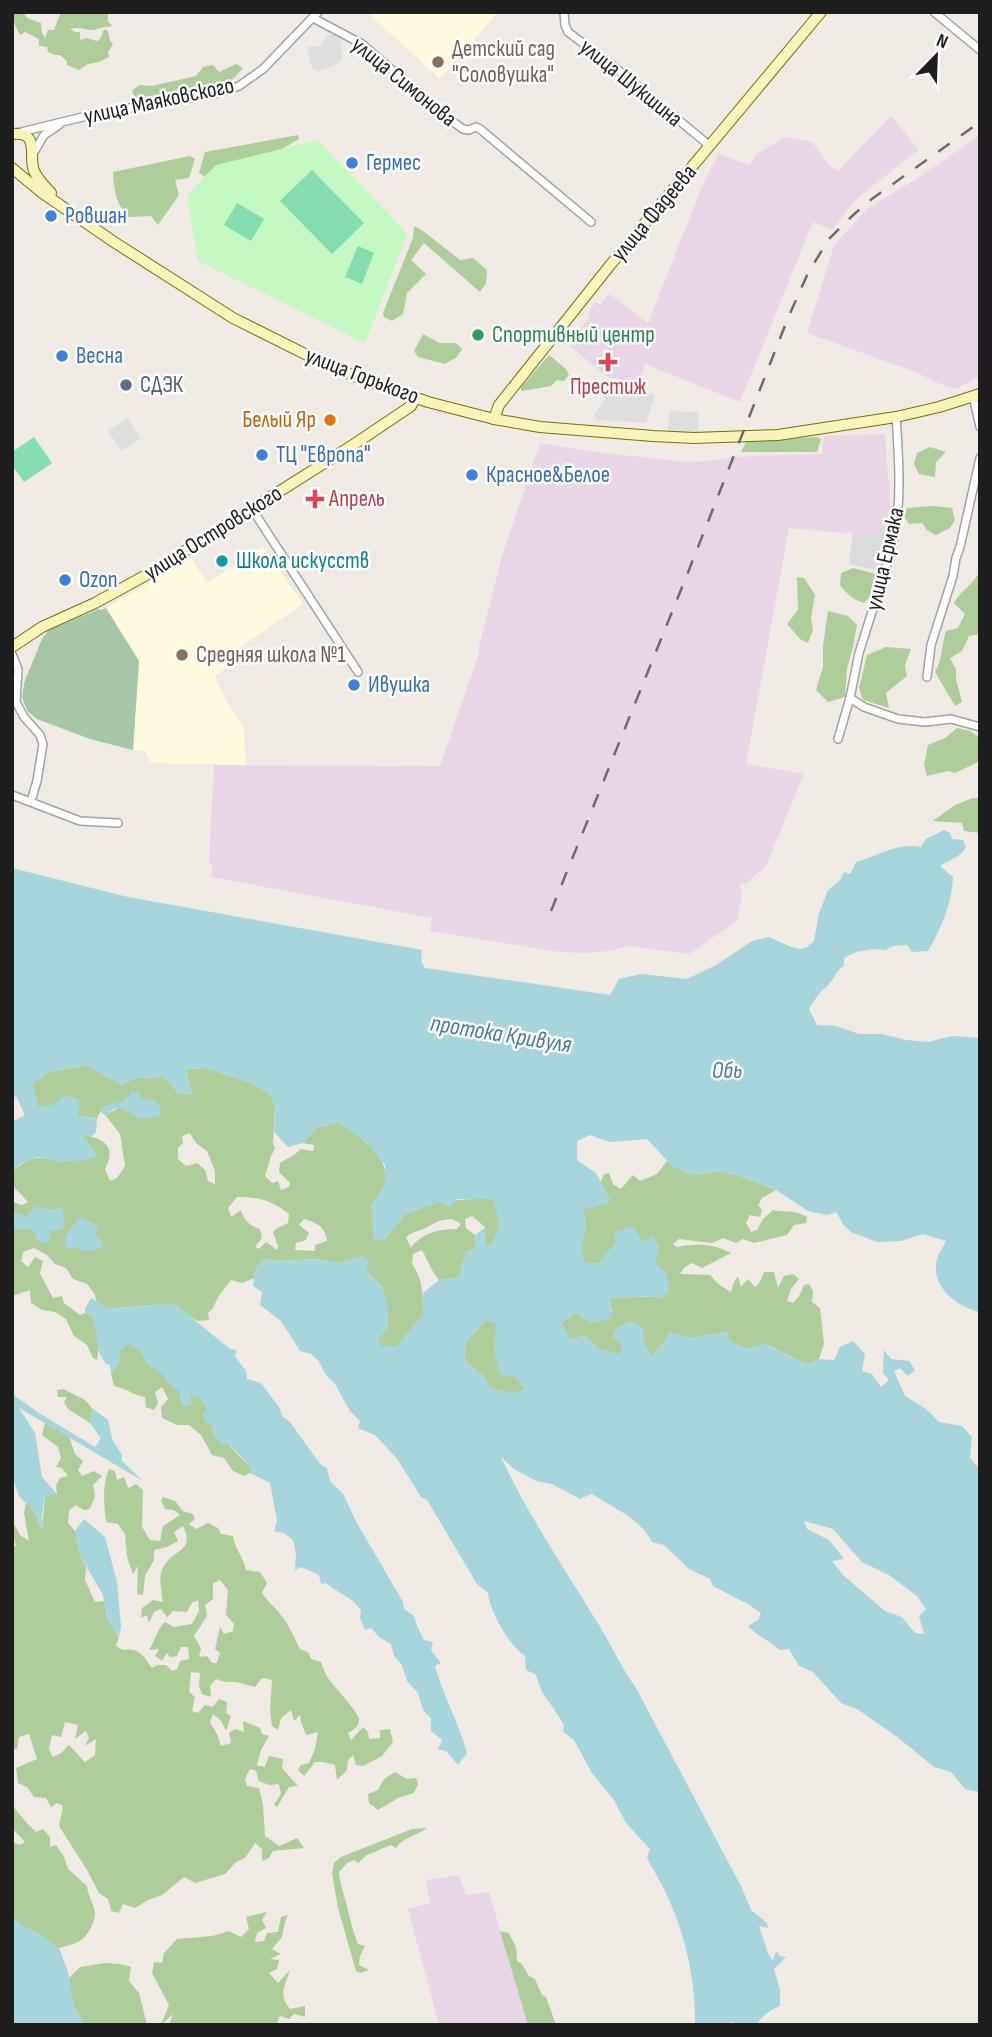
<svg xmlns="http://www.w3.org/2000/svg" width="992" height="2037" viewBox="0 0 992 2037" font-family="'Sofia Sans Condensed',sans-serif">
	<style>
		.residential { fill: #dcdbdb }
		.industrial { fill: #e8d6e6 }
		.education { fill: #fefade }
		.forest { fill: #afcd9a; fill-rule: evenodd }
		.cemetery { fill: #a6c7a7 }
		.park { fill: #c4f8c2 }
		.pitch { fill: #84dcb0 }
		.parking { fill: #dedede }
		.water { fill: #a6d5db; fill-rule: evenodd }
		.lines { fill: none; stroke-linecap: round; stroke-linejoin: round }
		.street-casing { stroke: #a2a2a2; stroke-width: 10 }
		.secondary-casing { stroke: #727208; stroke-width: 12 }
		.street { stroke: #fff; stroke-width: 7 }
		.secondary { stroke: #f8f4ba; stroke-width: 10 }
		.rail { stroke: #6c6c6c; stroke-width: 2.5; stroke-dasharray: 14 14; stroke-linecap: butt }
		.education-dot { fill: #8d6e63; stroke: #fff; stroke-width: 2.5 }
		.shop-dot { fill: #3f7fe0; stroke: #fff; stroke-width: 2.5 }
		.leisure-dot { fill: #2e9e5b; stroke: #fff; stroke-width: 2.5 }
		.health-dot { fill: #e0444e; stroke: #fff; stroke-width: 2.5 }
		.service-dot { fill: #5c6f8a; stroke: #fff; stroke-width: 2.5 }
		.food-dot { fill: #e8710a; stroke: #fff; stroke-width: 2.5 }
		.culture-dot { fill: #0f9aa8; stroke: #fff; stroke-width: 2.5 }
		.labels { text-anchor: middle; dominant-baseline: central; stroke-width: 5; stroke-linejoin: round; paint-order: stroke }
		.education-label { font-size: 23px; fill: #785e54; stroke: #fff; text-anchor: start }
		.street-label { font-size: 23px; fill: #1e1e1e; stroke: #fff }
		.shop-label { font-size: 23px; fill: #366cbe; stroke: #fff; text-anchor: start }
		.leisure-label { font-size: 23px; fill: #27864d; stroke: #fff; text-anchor: start }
		.service-label { font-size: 23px; fill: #4e5e75; stroke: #fff; text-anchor: start }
		.health-label { font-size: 23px; fill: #be3a42; stroke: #fff }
		.food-label { font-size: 23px; fill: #c56008; stroke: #fff; text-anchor: end }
		.culture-label { font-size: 23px; fill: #0d838f; stroke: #fff; text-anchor: start }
		.water-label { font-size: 24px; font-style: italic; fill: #477a9c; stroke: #fff }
	</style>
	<rect width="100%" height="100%" fill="#efeae4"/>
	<!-- residential -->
	<path class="residential" d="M881 525 892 528 881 571 849 564 853 532 879 533Z"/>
	<!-- industrial -->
	<g class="industrial">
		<path d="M891 116 919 150 866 191 854 202 832 230 813 222 740 402 645 364 640 377 636 382 607 377 568 344 590 317 588 312 596 302 602 306 601 303 609 294 648 323 705 179 719 154 750 165 755 155 785 137 812 142 830 166 838 171Z"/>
		<path d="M980 135V377L955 389 935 382 918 373 807 333 834 245 868 208 921 176Z"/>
		<path d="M885 434 892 528 882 525 880 533H843L789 528 746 764 804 774 766 866 746 883 739 884 742 894 737 921 689 954 628 946 609 951 585 953 560 952 430 931 432 918 211 877 213 864 209 863 214 765 440 766 479 653V646L502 556 540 443 595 452 688 462 717 460 732 457 822 454 824 436Z"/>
		<path d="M459 1875 466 1895 489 1892 528 2025H439L408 1909 430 1903 426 1880Z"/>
	</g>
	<!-- education -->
	<g class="education">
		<path d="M367 12H498L440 79Z"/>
		<path d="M263 547 303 604 221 660 227 667 215 676 227 702 244 728 245 765 150 763 145 751 133 750 139 661 106 608 191 558 207 583Z"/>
	</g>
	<!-- forest -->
	<g class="forest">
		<path d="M12 12 24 13 27 18 41 23 42 33 45 38 48 30H54L61 12H108V22L112 25 110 27C103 26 101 29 93 30 85 30 78 26 70 29L75 32H80V40L86 38 97 41 100 39 104 29 108 31 110 41 113 44 108 52 109 57 99 62 88 64 79 70 67 65V61L60 55H55L48 52 47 47 39 46V39L25 32 20 35 15 25Z"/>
		<path d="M236 64 243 68 232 80 135 99 132 90 140 85 152 86 196 76 203 67 213 65 219 72Z"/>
		<path d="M298 135 299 139 277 152 208 179 199 173 205 152Z"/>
		<path d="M190 156 195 159 189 178 175 180 179 195 158 225 151 216 129 217C116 204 114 191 113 172Z"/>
		<path d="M414 226 423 231 460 260 473 258 487 270 486 283 480 292 424 243 411 260 426 274 407 293 403 314 392 321 384 317 383 313 413 238Z"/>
		<path d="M423 334 440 343H456L462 349 457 357 445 364 418 357 414 351Z"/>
		<path d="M549 355 566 369 569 375 564 381 557 380 551 386 521 391V387Z"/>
		<path d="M816 437 821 439 817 452H741L746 442Z"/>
		<path d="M930 447 946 452 936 462 935 477 919 474 914 464 917 453Z"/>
		<path d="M933 506 952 508 955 520 950 528 936 535 927 530 922 523 909 524 904 516 907 508Z"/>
		<path d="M853 568 876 574 870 597 864 603C853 600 847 594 840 585L841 573Z"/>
		<path d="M980 571V634L969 636 962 651 950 658 956 669V679L962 702 955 706 935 672C943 657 941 647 946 631L958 628 965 614 954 603C961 590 974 584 980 571Z"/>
		<path d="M797 577 804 578 815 595 811 618 813 630 808 643 800 639 787 624 798 610Z"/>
		<path d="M828 611 848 616 857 625 853 647 847 668 845 697 828 702 816 690 823 667V646Z"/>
		<path d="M886 647 911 649 905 665 907 676 886 693 889 708 863 700 859 688 867 655Z"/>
		<path d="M957 728 970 731 980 738V761L955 773 948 771 927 776 924 765 928 745 945 738Z"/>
		<path d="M973 798H980V833L964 831 962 823 933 821 955 805Z"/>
		<path d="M87 1065 121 1085 135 1078 164 1077 177 1092 193 1095 187 1078 186 1069 207 1068 253 1084 270 1094 275 1106 273 1143 275 1149 271 1156 265 1176 272 1183 278 1181 281 1190 289 1187 290 1183 279 1172 280 1163 294 1155 301 1149 313 1151 314 1145 303 1143 316 1128 338 1122C358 1136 391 1155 385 1184 383 1191 375 1200 371 1207L385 1239 405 1214 441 1201 492 1198 500 1220 494 1242 485 1247V1227L472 1216 465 1219 466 1228 475 1235 476 1248 466 1252 459 1277 439 1280C431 1270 428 1261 422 1250L413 1254 412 1264C423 1278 423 1298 423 1315L397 1346H380L377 1340 388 1327 382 1287 366 1271 363 1256 341 1263 317 1259 279 1261 264 1259 255 1270 254 1278 242 1283 231 1280 218 1297 213 1308 208 1313 209 1320 198 1321 185 1314 176 1305 162 1304 108 1309 96 1301 95 1295 87 1284 73 1279 66 1268 55 1264 47 1255 34 1248 23 1252 21 1261 28 1267 35 1257 43 1261 40 1273 53 1298 62 1296 64 1303 80 1315 85 1313 93 1316C97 1331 100 1345 97 1360L93 1358 87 1345 74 1336 66 1319 55 1312 42 1310 31 1303 30 1290 12 1296V1229H33L51 1210 41 1208 26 1217 12 1211V1202L22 1205 28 1202 12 1185V1173C29 1155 39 1156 61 1162L88 1144 80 1134C102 1138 118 1145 105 1169L110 1181 117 1178 125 1166 120 1134 106 1116C116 1107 130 1105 142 1100L128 1097 119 1104 103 1107 97 1118 78 1116 53 1105 38 1108 32 1084 49 1072ZM190 1133 196 1143 207 1151 215 1171V1184L208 1181 205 1170 197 1163 186 1166 178 1159V1148L183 1143 182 1136ZM237 1197C260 1197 271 1200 289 1214L288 1223 277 1228 273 1232 278 1246 277 1250 266 1242 259 1249 255 1247 262 1238 260 1229C249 1225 244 1221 241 1210L231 1217 228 1208ZM304 1219C317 1223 325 1226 327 1241L315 1245V1251L295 1250 296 1243 306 1240 309 1233 299 1225ZM452 1219 461 1224 457 1229C439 1229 421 1233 411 1248L406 1237C412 1232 416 1232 423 1229 436 1223 436 1220 452 1219Z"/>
		<path d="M667 1161 674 1167 694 1175 720 1171 743 1177 776 1190 762 1198 758 1205 762 1210 760 1217 750 1215 746 1223 751 1232 757 1230 763 1219 773 1210C787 1213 794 1209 807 1217L806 1223 794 1225 787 1235 754 1243 743 1239 736 1243 723 1238 712 1243 679 1239 673 1244 677 1247C695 1243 714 1244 731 1253L702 1268 692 1263 685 1267 680 1274 710 1275 718 1284 731 1292 733 1284 738 1276 741 1287 748 1279 755 1287 760 1282 764 1272H774L778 1288 784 1276 793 1274 799 1279 791 1289 787 1301 793 1303 799 1296 804 1285 809 1284 813 1291 812 1302 820 1308 824 1344 819 1359 807 1365 765 1344 748 1349 730 1342 726 1332 691 1338 669 1332 664 1343 651 1356 644 1343 622 1346 620 1355 601 1350 584 1336 570 1340 561 1323 576 1313 612 1312 609 1298C627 1299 644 1294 661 1298L655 1264 654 1236 642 1242 616 1243 599 1263H585L580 1247 586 1228 583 1208 606 1193 600 1183 604 1174 609 1173 613 1184 621 1189 633 1175 640 1181 657 1174Z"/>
		<path d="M486 1320 497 1324 494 1351 525 1389 512 1394 490 1388 482 1375 464 1360 466 1342Z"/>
		<path d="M128 1343 141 1351 148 1364 161 1372 172 1387 200 1398 207 1409 211 1423 237 1454 250 1466V1473L244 1476 233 1471 224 1458 212 1455 201 1435 189 1425H177L162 1418 161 1407 168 1399 162 1387 155 1392 158 1403 154 1410 146 1407 145 1397C133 1395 126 1388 114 1386L111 1374 118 1363 120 1349Z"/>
		<path d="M63 1389 85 1400 92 1408 90 1423 68 1409 64 1402 67 1397H58L57 1390Z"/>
		<path d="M45 1423 69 1437 75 1454 83 1461 78 1470 82 1476 94 1471 102 1476 93 1485 95 1496 90 1509 84 1510 75 1505 69 1511 68 1523 75 1531 81 1557 86 1567 85 1580 95 1602 104 1601 107 1619 119 1637 116 1646 123 1650C140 1647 143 1656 152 1668L157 1665H166L172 1671 177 1669 180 1661 189 1659 188 1647H181L177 1656 170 1657 167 1653 162 1661 155 1656 159 1649 149 1650C155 1641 157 1629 165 1622L174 1627 192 1624 199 1611 198 1600 192 1603 187 1612 173 1611 167 1617 161 1609 154 1612 149 1623 147 1615 141 1618 142 1608 153 1600 163 1602C161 1589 157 1574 166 1563 175 1550 195 1550 183 1526L174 1532 178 1541 167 1547 154 1550V1560L145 1576 143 1595 137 1594 138 1566 133 1574 127 1557 125 1534 118 1524 106 1522C104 1505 102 1485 109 1469L115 1471 117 1480 124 1477 128 1488 136 1484 143 1490 142 1527 150 1540 160 1541 163 1526 180 1515 174 1510 165 1509 161 1501 163 1497 175 1501 183 1511 193 1514 195 1519 189 1524 196 1529 208 1523 218 1528 221 1534 233 1536C235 1550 243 1556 246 1570L260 1572 267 1583 262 1593C267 1601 274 1606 280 1614 289 1624 294 1637 300 1649L308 1652 311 1659 321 1662C323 1668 325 1673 328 1678 334 1687 360 1713 359 1720 359 1727 353 1730 348 1733L351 1740 363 1727 368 1732 369 1739 380 1738V1730L390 1729 393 1742 382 1756 363 1766 356 1765 353 1755 348 1760 347 1770 337 1780 335 1765 323 1762H315L304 1776 298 1770 301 1765 309 1763 315 1749 318 1732 306 1735 301 1722 300 1715 294 1721 291 1710 281 1718 278 1730 272 1726 270 1711 272 1680 262 1678 255 1687 236 1682H225L216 1679 210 1686 211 1697 202 1694 199 1686 200 1673 191 1672 189 1692 195 1697 192 1711 198 1713 205 1705 213 1707 219 1699 227 1702 226 1713 231 1716 226 1731 221 1721 213 1714 210 1722 218 1736 221 1746 231 1743 229 1733 235 1729 244 1732 243 1721 260 1728 262 1734 269 1736 261 1750 257 1765 265 1767 269 1756 283 1759 282 1768 298 1786 289 1787 277 1807 274 1805 281 1794 279 1784 269 1785 259 1781 256 1771 250 1769 245 1779 247 1786 259 1788 263 1805 265 1836 279 1846 297 1838 304 1848 273 1851 269 1858 262 1861V1849L255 1843 245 1858 236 1862 225 1874 195 1883 184 1877 162 1895 148 1900 135 1908 123 1904 119 1913 111 1911 108 1899 99 1893 87 1870 59 1826 63 1806 57 1803 51 1807 46 1798 34 1797 27 1787 18 1783 16 1768 37 1759 29 1734 19 1737 17 1749H12V1547L16 1546 13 1536V1522L20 1535 29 1541 24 1513 26 1503 35 1513 42 1530 45 1496 57 1494 56 1485 60 1478 68 1476 62 1468 56 1467 61 1458 58 1447 42 1435ZM220 1580 228 1590 226 1615 234 1624 233 1631 224 1634 220 1627 215 1649 220 1653 217 1663H212L207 1656 199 1657 201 1648 194 1636 207 1616 205 1605 213 1599V1583ZM65 1722 78 1725 75 1739 86 1731 89 1738 85 1746 96 1739 95 1755 85 1762 69 1745 61 1753 53 1757 49 1749 52 1735 61 1737Z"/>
		<path d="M395 1772 407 1779 416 1778 418 1784 414 1793 398 1798 378 1810 369 1803 368 1794 378 1790 384 1779Z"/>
		<path d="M12 1805 26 1822 36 1832 43 1829 50 1837V1847L56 1845 64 1857 68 1869 87 1886C88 1895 92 1900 94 1909 97 1918 90 1934 81 1940 76 1944 66 1946 59 1948 52 1945 47 1939 41 1935 27 1927 22 1929 12 1916V1842L20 1845 25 1842 12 1828Z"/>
		<path d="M427 1828C417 1836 403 1837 396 1848L391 1845 367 1855 358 1863 355 1860 347 1863 339 1872C340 1885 344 1894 347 1906 350 1919 353 1932 358 1944L365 1946 360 1956 359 1965 369 1970 360 1973 356 1971 338 1908 332 1873 334 1863 341 1857 412 1829Z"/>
		<path d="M267 1912 262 1920 266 1928 257 1933 255 1942 264 1941 267 1933 278 1932 281 1917 288 1915 285 1922 282 1937 272 1949 281 1954 270 1959 279 1960 277 1969 269 1973 278 1983 290 1970C285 1986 278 1995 290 2009L305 2006V2017L294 2014 289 2019 280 2016 276 2025H169L173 2014 161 2025 169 2005 152 1973 154 1962 162 1963 164 1953 177 1939 212 1936 229 1931 241 1937 249 1929 246 1917Z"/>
		<path d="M500 1931 509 1933 516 1947 517 1961 522 1964 529 1976 535 1979 542 1995 546 1997 556 2025H528Z"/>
		<path d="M105 1963 120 1964 131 1967 129 1981 139 1993 147 2025H84L74 2005 68 1979 80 1967Z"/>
	</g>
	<!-- cemetery -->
	<path class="cemetery" d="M106 608 139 661 133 750 90 739 37 719 28 712 22 698 24 683 42 639 49 630 99 609 101 610Z"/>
	<!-- park -->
	<path class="park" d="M318 140 407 234 365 343 198 261 187 195 216 165Z"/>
	<!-- pitch -->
	<g class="pitch">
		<path d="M312 170 364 223 332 254 280 201Z"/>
		<path d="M237 203 264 219 251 241 224 225Z"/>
		<path d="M358 246 374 253 362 284 345 277Z"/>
		<path d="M34 437 52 463 24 482 12 465V452Z"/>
	</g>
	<!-- parking -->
	<g class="parking">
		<path d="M328 35H339L343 56 340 62 318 72 312 68 307 47 319 46Z"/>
		<path d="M612 388 655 395 646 423 597 420 594 415Z"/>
		<path d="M669 411 699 412 698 432 668 431Z"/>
		<path d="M127 418 141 438 122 451 108 431Z"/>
	</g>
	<!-- water -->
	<g class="water">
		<path d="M944 830 950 833 952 839 963 840 966 847C960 858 950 859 940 866L953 877C952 903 941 929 928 951L912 952 907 945 893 946 885 950 873 949 856 952 844 958V966C836 970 835 978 828 985 819 993 815 999 809 1009L817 1025 836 1026 859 1034H882L906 1040 928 1042 952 1036 980 1038V1312C955 1306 928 1285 938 1256 940 1251 944 1246 946 1241L923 1234 901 1241 877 1242 851 1232 843 1224 836 1212 827 1215 808 1211 776 1190 743 1177 720 1171 694 1175 673 1167 647 1139 609 1142 590 1135 577 1141V1160L596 1173 611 1201 593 1208 583 1209 586 1228 580 1247 585 1263H599L615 1243V1232L633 1226 642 1241 654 1236 660 1250 655 1264 667 1273 669 1291 661 1298C644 1294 627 1299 610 1298L612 1319 590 1323 576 1313 561 1323 570 1339 584 1336 601 1350 619 1354 622 1346 613 1337 616 1328 631 1321 643 1328 644 1343 651 1355 664 1343 669 1332 691 1338 727 1332 730 1342 748 1349 764 1344 807 1365 819 1359 834 1360 840 1347 853 1341 865 1354 862 1371 872 1374 881 1387 889 1380 883 1373 884 1350 891 1359 909 1361 915 1370 908 1376 900 1368 894 1371 905 1396 926 1409 939 1422 962 1426 972 1437 970 1458 980 1469V1792L965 1789 951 1772 934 1767 896 1736 857 1709 841 1703 813 1672 799 1666 789 1649 780 1650C770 1641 757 1636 748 1626L758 1620 761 1613 748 1604 713 1586 710 1579 689 1569 664 1545 652 1542C640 1518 613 1508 592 1494L580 1499 552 1484 536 1481 514 1469 501 1457C528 1515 564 1568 597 1622 611 1644 621 1667 636 1688L742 1888 751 1910 767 1923 768 1928 759 1926 768 1953 773 1961 776 1951 780 1956 786 1957 774 1969 780 1990V2006C771 2010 760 2016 757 2025H735L731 2021 728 2025H695C696 1978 684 1929 663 1887 658 1877 652 1868 647 1858L650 1849 626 1823 614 1800 592 1773 574 1740 563 1732 564 1725C558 1715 551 1705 544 1695 540 1689 539 1681 535 1674L526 1670 525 1656C510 1647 489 1610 488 1593L477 1584 427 1500 421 1497 398 1460 375 1435 358 1428 360 1421 350 1411 335 1384 326 1375 318 1360 311 1354 300 1351 281 1321 260 1305 262 1292 253 1286 255 1270 264 1259 279 1261 317 1259 341 1263 363 1256 370 1261 366 1271 382 1287 388 1309V1327L378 1340 380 1346H396L423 1315V1293L439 1280 459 1277 466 1252 476 1248 475 1235 485 1228 486 1246 494 1242 500 1220 492 1199H457L450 1207 441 1201 405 1214 385 1239 374 1240 371 1207 385 1185V1165L365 1141 338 1122 316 1128 303 1143 288 1147 274 1132 275 1106 270 1094 253 1084 207 1068 186 1069 187 1078 193 1095 177 1092 163 1077 135 1078 121 1085 87 1065 49 1072 32 1084 38 1107 53 1105 65 1095 79 1100 78 1116 97 1118 96 1132 92 1136 81 1135 98 1155 86 1160 61 1162 39 1157 21 1163 12 1173V1122L25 1115 16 1096 12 1099V868L128 897 422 950 421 961 425 968 610 995 619 979 641 974 687 979 716 965 752 941 769 937 791 947 801 949 807 947 814 941 819 913 828 890 840 880 844 872 850 874 856 862C878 856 897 842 921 847L926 839ZM486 1320 496 1324 494 1351 500 1374 515 1377 525 1389 512 1394 490 1388 482 1375 464 1360 466 1342ZM804 1521 833 1529 862 1562 889 1575 917 1596 926 1609 919 1616 924 1634 915 1633 902 1617 885 1611 844 1576 832 1561 844 1559 829 1540 807 1529Z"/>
		<path d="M132 1091 139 1093 143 1100 155 1099 161 1109 160 1115C144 1121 136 1119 123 1108L114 1109 106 1116 101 1112 103 1107C115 1102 125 1104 132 1091Z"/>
		<path d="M36 1206 51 1210 62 1207 64 1219 63 1229 50 1231 48 1244 37 1241 33 1229H12V1211L26 1217Z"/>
		<path d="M79 1217 95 1224 98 1231 94 1236 101 1240 104 1247 86 1252 76 1247 67 1249C60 1238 73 1227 79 1217Z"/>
		<path d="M91 1298 108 1309 162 1304 176 1305 230 1349 237 1350 235 1356 246 1371 247 1379 261 1383 279 1407 282 1416 290 1422 320 1464 327 1468 330 1481 343 1494 357 1523 403 1602 404 1609 414 1616 418 1628 424 1640 433 1642 431 1650 441 1663 435 1666C443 1696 459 1723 467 1753L458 1765 446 1751 438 1749 442 1740 431 1731V1718L423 1710 418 1693 407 1681 402 1665 394 1656 391 1644 379 1637 371 1628 365 1630 360 1618 361 1610 353 1601 325 1583 321 1584 319 1575 301 1567 295 1570 296 1554 293 1540 284 1533 274 1531 277 1520 270 1483 250 1473V1466L230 1445 220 1444 213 1433 211 1423H205L203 1413 207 1409 200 1398 190 1395 192 1404 184 1406 180 1400V1391L172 1387 161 1372 148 1364 141 1351 129 1344 120 1350 118 1363 111 1374 110 1365 105 1363 99 1352 93 1316 85 1313V1308Z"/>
		<path d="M12 1394 39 1413 95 1447 101 1438 90 1423 92 1408 108 1420 112 1439 122 1455V1461L143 1481 19 1408 35 1433 42 1477 57 1494 45 1496 42 1515 43 1532 35 1513 19 1496 12 1476Z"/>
		<path d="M84 1519 105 1537 117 1582 121 1627 119 1637 107 1619 103 1595 81 1557 75 1531Z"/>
		<path d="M12 1916C22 1929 27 1927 41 1935 47 1939 52 1945 59 1948L68 1972 74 2005 84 2025H12Z"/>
	</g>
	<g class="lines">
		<!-- street casing -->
		<g class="street-casing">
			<g id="street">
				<path d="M564 12 565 25 568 32 617 69 710 146"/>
				<path d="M934 12 980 50"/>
				<path d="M313 18 362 44 445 116 463 129 469 130 476 127 480 129 591 222"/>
				<path d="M17 133 95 114 218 93 239 86 263 69 318 12"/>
				<path d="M33 154 44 135 59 125"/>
				<path d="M973 396 980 427"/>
				<path d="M252 509 358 672"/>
				<path d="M12 654 18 669 16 702 24 717 40 735 43 744 37 781 31 801"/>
				<path d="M927 677 931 645 953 576 956 558 960 547 980 458"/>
				<path d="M850 698 864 707 898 719 925 722 951 719 980 727"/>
				<path d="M838 739 850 698 859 653 893 545C902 502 899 460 896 417"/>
				<path d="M12 795 80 821 118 823"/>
			</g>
		</g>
		<!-- secondary casing -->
		<g class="secondary-casing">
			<g id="secondary">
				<path d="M12 134C41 131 28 156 34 171 38 180 45 186 51 193"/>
				<path d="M12 168 41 192 114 242 233 318 327 365 367 381 428 402 494 419 540 427 653 436 694 438 778 435 896 417 939 407 980 394"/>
				<path d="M494 419 499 405 611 264 821 12"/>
				<path d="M12 647 42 627 95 603 150 573 353 445 411 406 415 398"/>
			</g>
		</g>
		<!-- street -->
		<use href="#street" class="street"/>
		<!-- secondary -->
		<use href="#secondary" class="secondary"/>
		<!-- rail -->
		<path class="rail" d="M551 911 687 575 788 318 808 273 829 239 850 218 869 201 980 122"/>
	</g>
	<!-- markers -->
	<g class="education-dot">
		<circle cx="438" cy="62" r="7"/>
		<circle cx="182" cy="655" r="7"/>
	</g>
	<g class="shop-dot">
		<circle cx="352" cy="163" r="7"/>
		<circle cx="51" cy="216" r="7"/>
		<circle cx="62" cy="356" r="7"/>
		<circle cx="262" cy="455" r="7"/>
		<circle cx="472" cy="475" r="7"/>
		<circle cx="65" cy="580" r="7"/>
		<circle cx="354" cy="685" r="7"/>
	</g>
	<circle class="leisure-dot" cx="478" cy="335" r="7"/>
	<g class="health-dot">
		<path d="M604.5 351.5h7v7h7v7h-7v7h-7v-7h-7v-7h7z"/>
		<path d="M311.5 488.5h7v7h7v7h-7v7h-7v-7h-7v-7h7z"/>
	</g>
	<circle class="service-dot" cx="126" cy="385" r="7"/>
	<circle class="food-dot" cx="330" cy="420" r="7"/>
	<circle class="culture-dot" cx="222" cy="561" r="7"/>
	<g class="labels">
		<!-- education labels -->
		<g class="education-label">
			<text x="452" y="49">Детский сад<tspan x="452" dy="26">"Соловушка"</tspan></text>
			<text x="196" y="655">Средняя школа №1</text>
		</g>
		<!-- street labels -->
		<g class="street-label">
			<text transform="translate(404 82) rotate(39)">улица Симонова</text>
			<text transform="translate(631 83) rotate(39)">улица Шукшина</text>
			<text transform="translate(159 101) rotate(-12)">улица Маяковского</text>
			<text transform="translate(654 213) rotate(-50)">улица Фадеева</text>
			<text transform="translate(362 376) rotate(21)">улица Горького</text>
			<text transform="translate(213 533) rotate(-32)">улица Островского</text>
			<text transform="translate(885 559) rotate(-77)">улица Ермака</text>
		</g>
		<!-- shop labels -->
		<g class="shop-label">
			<text x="366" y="163">Гермес</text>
			<text x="65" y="216">Ровшан</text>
			<text x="76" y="356">Весна</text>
			<text x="276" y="455">ТЦ "Европа"</text>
			<text x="486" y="475">Красное&amp;Белое</text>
			<text x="79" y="580">Ozon</text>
			<text x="368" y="685">Ивушка</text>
		</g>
		<!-- leisure labels -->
		<g class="leisure-label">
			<text x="492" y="335">Спортивный центр</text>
		</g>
		<!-- service labels -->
		<g class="service-label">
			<text x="140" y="385">СДЭК</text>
		</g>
		<!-- health labels -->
		<g class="health-label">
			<text x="608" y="387">Престиж</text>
			<text x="329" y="499" text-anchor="start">Апрель</text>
		</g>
		<!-- food labels -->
		<g class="food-label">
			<text x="316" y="420">Белый Яр</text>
		</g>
		<!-- culture labels -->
		<g class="culture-label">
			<text x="236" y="561">Школа искусств</text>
		</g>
		<!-- water labels -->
		<g class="water-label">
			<text transform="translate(501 1034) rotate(9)">протока Кривуля</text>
			<text x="727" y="1070">Обь</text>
		</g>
	</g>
	<!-- border -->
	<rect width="992" height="2037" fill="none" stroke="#1e1e1e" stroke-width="28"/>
	<!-- north arrow -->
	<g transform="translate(936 56) rotate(23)" stroke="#ffffff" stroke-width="5" paint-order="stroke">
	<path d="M0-5L12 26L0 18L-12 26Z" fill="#1e1e1e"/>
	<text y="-10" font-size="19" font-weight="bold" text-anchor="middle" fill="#1e1e1e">N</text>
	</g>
</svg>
